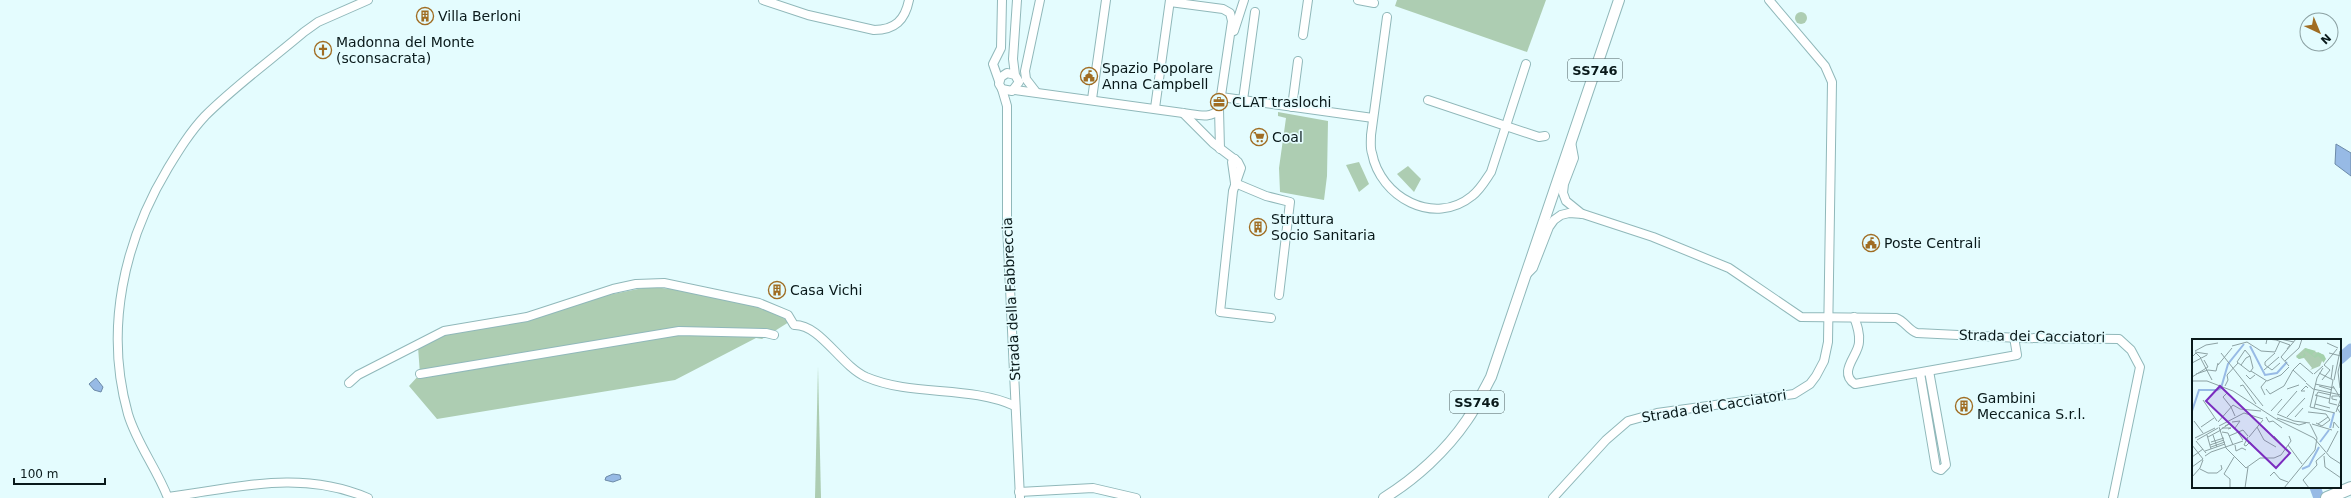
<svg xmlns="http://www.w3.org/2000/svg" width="2351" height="498" viewBox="0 0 2351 498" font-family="'DejaVu Sans',sans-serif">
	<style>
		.green { fill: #adcdb2 }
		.water { fill: #97bae5; stroke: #6c8aa8 }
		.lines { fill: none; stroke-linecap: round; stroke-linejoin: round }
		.river { stroke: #97bae5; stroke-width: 11 }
		.minor-casing { stroke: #90b8ba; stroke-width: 10 }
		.major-casing { stroke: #90b8ba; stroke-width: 12 }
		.highway-casing { stroke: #90b8ba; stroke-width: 14 }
		.minor { stroke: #fff; stroke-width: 8 }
		.major { stroke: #fff; stroke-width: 10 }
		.highway { stroke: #fff; stroke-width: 12 }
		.labels { text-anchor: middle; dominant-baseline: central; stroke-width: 3.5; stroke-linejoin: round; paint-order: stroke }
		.shield { fill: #e4fcfe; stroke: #4b5d5e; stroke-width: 1 }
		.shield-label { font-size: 13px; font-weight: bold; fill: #09191a }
		.poi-label { font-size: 14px; fill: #09191a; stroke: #e4fcfe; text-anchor: start }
		.street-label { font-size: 14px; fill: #09191a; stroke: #e4fcfe }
		.inset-river { fill: none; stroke: #97bae5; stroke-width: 2 }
		.inset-road { fill: none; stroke: #8ca1a3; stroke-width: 1 }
		.view { fill: #7b2cbf; fill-opacity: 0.15; stroke: #7b2cbf; stroke-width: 2 }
		.inset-edge { fill: none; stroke: #09191a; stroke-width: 2 }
	</style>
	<rect width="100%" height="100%" fill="#e4fcfe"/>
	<!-- green -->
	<g class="green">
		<path d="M1397 0H1546L1527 52 1395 6Z"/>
		<circle cx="1801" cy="18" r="6"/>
		<path d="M1278 112 1328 121 1327 176 1324 200 1280 192 1279 168 1286 118 1278 116Z"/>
		<path d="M1359 162 1369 184 1359 192 1346 165Z"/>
		<path d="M1408 166 1421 179 1414 192 1397 174Z"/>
		<path d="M648 287C684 289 762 299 789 322L762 339 756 338 675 380 437 419 409 386 420 374 418 347 446 334 562 310 608 295Z"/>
		<path d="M818 366 821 498H815Z"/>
	</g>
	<!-- water -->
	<g class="water">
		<path d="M2336 144 2351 153V176L2335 164Z"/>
		<path d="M96 378 103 387 101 392 94 390 89 384Z"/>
		<path d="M613 474 620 475 621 479 613 482 605 480 606 477Z"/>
	</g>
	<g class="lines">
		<!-- river -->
		<g class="river">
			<path d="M2340 359 2351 349"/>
			<path d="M2315 487 2319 498"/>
		</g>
		<!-- minor casing -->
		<g class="minor-casing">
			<g id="minor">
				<path d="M763 0 808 15 874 30C895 30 905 20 909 0"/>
				<path d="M1358 0 1374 3"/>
				<path d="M1387 17 1371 135C1371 141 1370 148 1372 153 1380 197 1434 227 1472 196 1480 190 1485 181 1491 172L1526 64"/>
				<path d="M1234 31 1244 0"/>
				<path d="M1303 35 1308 0"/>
				<path d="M1015 75 1007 73 1001 77 999 84 1002 89 1012 91 1019 82 1015 75 1013 59 1017 0"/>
				<path d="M999 81 993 64 1001 48 1002 0"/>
				<path d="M1002 89 1007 106V225L1020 498"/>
				<path d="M1015 90 1183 113C1195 114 1211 120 1219 109L1232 21 1230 13 1223 9 1170 2"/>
				<path d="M1036 92 1026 79 1025 71 1040 0"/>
				<path d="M1221 97 1373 118"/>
				<path d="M1092 99 1106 0"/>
				<path d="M1243 100 1255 12"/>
				<path d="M1428 100 1539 137 1545 136"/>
				<path d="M1292 107 1298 61"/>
				<path d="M1155 108 1170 0"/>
				<path d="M1219 109 1220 149"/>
				<path d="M1183 113 1213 143 1238 162 1241 168 1233 191 1220 312 1271 318"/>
				<path d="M1571 142 1574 158 1564 184 1563 193 1566 201 1582 214"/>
				<path d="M1235 183 1266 196 1290 202 1279 295"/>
				<path d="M1235 183 1232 162 1235 159"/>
				<path d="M1526 275 1533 268 1549 227 1554 220 1561 215 1569 213 1583 214 1653 237 1729 268 1801 317 1896 318C1905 321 1908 330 1917 333L2020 338 2119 339 2131 350 2140 367 2113 498"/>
				<path d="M1854 317C1857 325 1860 333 1859 342 1859 355 1837 372 1855 384L2017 355 2014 337"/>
				<path d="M1920 373 1936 468 1941 470 1946 465 1929 371"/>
				<path d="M420 374 679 331 766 333 774 335"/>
				<path d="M349 383 358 375 444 331 527 317 613 289 636 284 664 283 759 303 788 315 794 325C820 324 840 365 866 377 913 397 969 385 1015 406"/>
				<path d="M1019 492 1093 488 1136 498"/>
				<path d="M168 497C237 488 300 469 368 498"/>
				<path d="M168 498C157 469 137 444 128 414 104 329 124 241 168 168 179 150 190 132 205 116 235 86 271 60 304 32L318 22 368 0"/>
				<path d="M1553 498 1606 440 1628 421 1657 413 1794 394 1810 384 1816 376 1824 361 1828 342 1832 82 1825 66 1769 0"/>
			</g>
		</g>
		<!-- major casing -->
		<g class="major-casing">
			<path id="major" d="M1384 498C1415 479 1446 451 1467 420 1476 407 1483 392 1491 377L1619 0"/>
		</g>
		<!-- highway casing -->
		<g class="highway-casing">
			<path id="highway" d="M2327 498 2351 488"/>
		</g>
		<!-- minor -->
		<use href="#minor" class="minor"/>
		<!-- major -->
		<use href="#major" class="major"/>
		<!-- highway -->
		<use href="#highway" class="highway"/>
	</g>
	<!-- icons -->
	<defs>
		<g id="building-ring" transform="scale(0.9)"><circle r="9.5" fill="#e4fcfe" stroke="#a06d23" stroke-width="1.5"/><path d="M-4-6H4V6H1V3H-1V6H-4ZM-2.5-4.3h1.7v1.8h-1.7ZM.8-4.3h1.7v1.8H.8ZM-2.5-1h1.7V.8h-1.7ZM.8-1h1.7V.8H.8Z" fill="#a06d23"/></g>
		<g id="church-ring" transform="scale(0.9)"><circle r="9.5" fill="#e4fcfe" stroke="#a06d23" stroke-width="1.5"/><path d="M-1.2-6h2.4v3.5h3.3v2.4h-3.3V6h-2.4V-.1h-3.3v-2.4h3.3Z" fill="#a06d23"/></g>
		<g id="civic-ring" transform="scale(0.9)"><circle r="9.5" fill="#e4fcfe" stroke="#a06d23" stroke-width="1.5"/><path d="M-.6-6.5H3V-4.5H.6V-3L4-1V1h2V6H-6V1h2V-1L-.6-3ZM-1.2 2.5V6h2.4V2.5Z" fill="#a06d23"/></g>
		<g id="office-ring" transform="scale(0.9)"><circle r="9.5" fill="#e4fcfe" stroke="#a06d23" stroke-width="1.5"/><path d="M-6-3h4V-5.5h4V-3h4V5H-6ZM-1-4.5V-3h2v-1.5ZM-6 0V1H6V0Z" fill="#a06d23"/></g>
		<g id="supermarket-ring" transform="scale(0.9)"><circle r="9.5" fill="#e4fcfe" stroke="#a06d23" stroke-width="1.5"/><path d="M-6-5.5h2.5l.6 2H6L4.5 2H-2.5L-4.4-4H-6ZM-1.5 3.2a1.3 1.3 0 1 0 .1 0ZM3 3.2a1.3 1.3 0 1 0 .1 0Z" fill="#a06d23"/></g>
	</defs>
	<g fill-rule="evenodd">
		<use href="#building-ring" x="425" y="16"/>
		<use href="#church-ring" x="323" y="50"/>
		<use href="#civic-ring" x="1089" y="76"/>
		<use href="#office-ring" x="1219" y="102"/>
		<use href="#supermarket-ring" x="1259" y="137"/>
		<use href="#building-ring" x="1258" y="227"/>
		<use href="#civic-ring" x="1871" y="243"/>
		<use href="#building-ring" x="777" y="290"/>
		<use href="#building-ring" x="1964" y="406"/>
	</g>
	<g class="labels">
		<!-- shield labels -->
		<g class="shield">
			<rect x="1568" y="59" width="54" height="22" rx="3"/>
			<rect x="1450" y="391" width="54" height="22" rx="3"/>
		</g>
		<g class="shield-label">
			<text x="1595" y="70">SS746</text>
			<text x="1477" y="402">SS746</text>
		</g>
		<!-- poi labels -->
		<g class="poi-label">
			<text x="438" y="16">Villa Berloni</text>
			<text x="336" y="42">Madonna del Monte<tspan x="336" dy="16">(sconsacrata)</tspan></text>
			<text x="1102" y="68">Spazio Popolare<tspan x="1102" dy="16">Anna Campbell</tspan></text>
			<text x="1232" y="102">CLAT traslochi</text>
			<text x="1272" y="137">Coal</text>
			<text x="1271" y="219">Struttura<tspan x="1271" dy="16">Socio Sanitaria</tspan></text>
			<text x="1884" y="243">Poste Centrali</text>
			<text x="790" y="290">Casa Vichi</text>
			<text x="1977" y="398">Gambini<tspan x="1977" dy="16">Meccanica S.r.l.</tspan></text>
		</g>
		<!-- street labels -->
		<g class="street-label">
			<text transform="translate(1011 299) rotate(-93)">Strada della Fabbreccia</text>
			<text transform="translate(2032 336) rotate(1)">Strada dei Cacciatori</text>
			<text transform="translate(1714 406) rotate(-9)">Strada dei Cacciatori</text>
		</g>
	</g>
	<!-- overview -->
	<g transform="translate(2192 339)">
		<rect width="149" height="149" fill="#e4fcfe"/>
		<path d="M113 9 132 16V24L130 22 128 27 118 31 120 29 112 19 107 20 104 17Z" fill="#adcdb2"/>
		<path d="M113 9 124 12 120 15 122 17 126 13 132 16 134 20 132 23 126 17 123 19 114 12 107 16 111 18 112 13 114 17 107 20 104 18 113 12Z" fill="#a3d1ab"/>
		<path class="inset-river" d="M58 7 73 36 85 34 95 23M0 72 7 51H25L29 49 36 25 52 5M138 89 142 74M128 103 137 91M110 130 117 127 127 108"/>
		<path class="inset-road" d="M88 0 102 3M135 4 146 9M74 5 75 0 84 1 98 6 95 10M40 7 55 3 69 12 83 13M53 11 58 17 61 29 58 33 45 23ZM3 12 14 6 26 4M3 13 16 15M83 13 88 2M29 14 71 67M83 14 73 23V26L80 31 88 24M137 14 149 17M0 18 4 14 9 19M89 18 104 0M89 18 97 27M9 20 20 41M93 22 107 9 110 0M0 24 15 16M26 26 40 9M49 26 54 19 58 17M132 26 145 10M72 31 87 18M101 31 108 24 121 35M101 31 114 43M59 32 75 42M127 34 141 41M4 35 16 31 24 32 26 24M122 35 131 27M54 36 58 40 63 36M0 38 16 28 12 21M139 40 141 26M130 41 138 31 132 26M141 41 137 64 145 66M142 41 148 12M0 42H15L41 52 84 80 122 99 138 118 149 125M75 42 89 36 97 28M114 44 121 50 149 56M123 45 142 49M33 47 36 41 35 36 46 24M48 47 51 46 64 65M127 47 140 51M141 47 149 60M148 49 146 33 149 20M74 50 78 55 92 47 101 31M95 50 107 46M113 52H109L114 47 116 49M35 54 31 58 39 68 43 77M73 56 69 48 74 42M123 56 138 60M124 57 126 53 139 56M11 61 25 82M145 61 140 60V57H147M123 65 138 69M149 65 145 69 149 75M118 68 125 39 131 29M118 68 143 74M122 69 125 57M79 72 90 60M116 73 134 75M144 73 149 59M86 74 105 52M85 75 102 82 118 84M74 78 77 83 81 82 90 89M95 78 113 59M103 78 111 69M85 79 107 86 114 84M2 82 11 94M26 83 41 66 48 70 69 72M40 83 48 82 43 89M124 84 130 87 138 81 134 75M118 85 125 99 123 111M120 85 140 91M126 85 136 78M27 87 52 74 71 80M9 88 22 79M27 88 34 109 54 129 68 119H82L89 116 99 102 97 97M65 88 72 101 84 108M30 89H39L36 90M43 89 51 101M141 89 142 83 147 89M28 91 37 85 33 87M30 93 36 94 41 106M15 96 19 110M21 96 25 108M37 97 51 91 56 97M82 97 93 109M16 98 29 91M56 98 52 106 54 107 58 103 61 107M57 98 71 81M3 99 23 89M5 101 26 89M4 102 14 114M19 103 32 99M0 106 11 120 0 128M18 106 32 101M43 106 44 112 50 109 54 111M96 106 110 125M19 108 33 103M13 112 33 105M135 113 146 92M13 117 19 113 51 102M132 117 133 128 149 139M0 118 11 110M8 130 16 134H25L30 130 29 126M78 137 82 133 88 140 96 143M0 138 8 129 11 121M38 149V140L32 135 42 118M53 149 56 128M92 149 123 111M117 149 111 141 125 126 124 122 133 114"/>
		<path class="view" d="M28 47 98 114 84 129 14 62Z"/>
		<rect width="149" height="149" class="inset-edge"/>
	</g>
	<!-- north arrow -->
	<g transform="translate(2319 32) rotate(136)"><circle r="19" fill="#e4fcfe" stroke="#8ca1a3"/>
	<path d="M0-3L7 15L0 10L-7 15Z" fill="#a06d23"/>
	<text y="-6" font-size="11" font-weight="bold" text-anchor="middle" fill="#09191a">N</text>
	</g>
	<!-- scale -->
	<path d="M14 478v6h91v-6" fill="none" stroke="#09191a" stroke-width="2"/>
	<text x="20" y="478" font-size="12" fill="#09191a" stroke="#e4fcfe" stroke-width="3" paint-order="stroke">100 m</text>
</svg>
